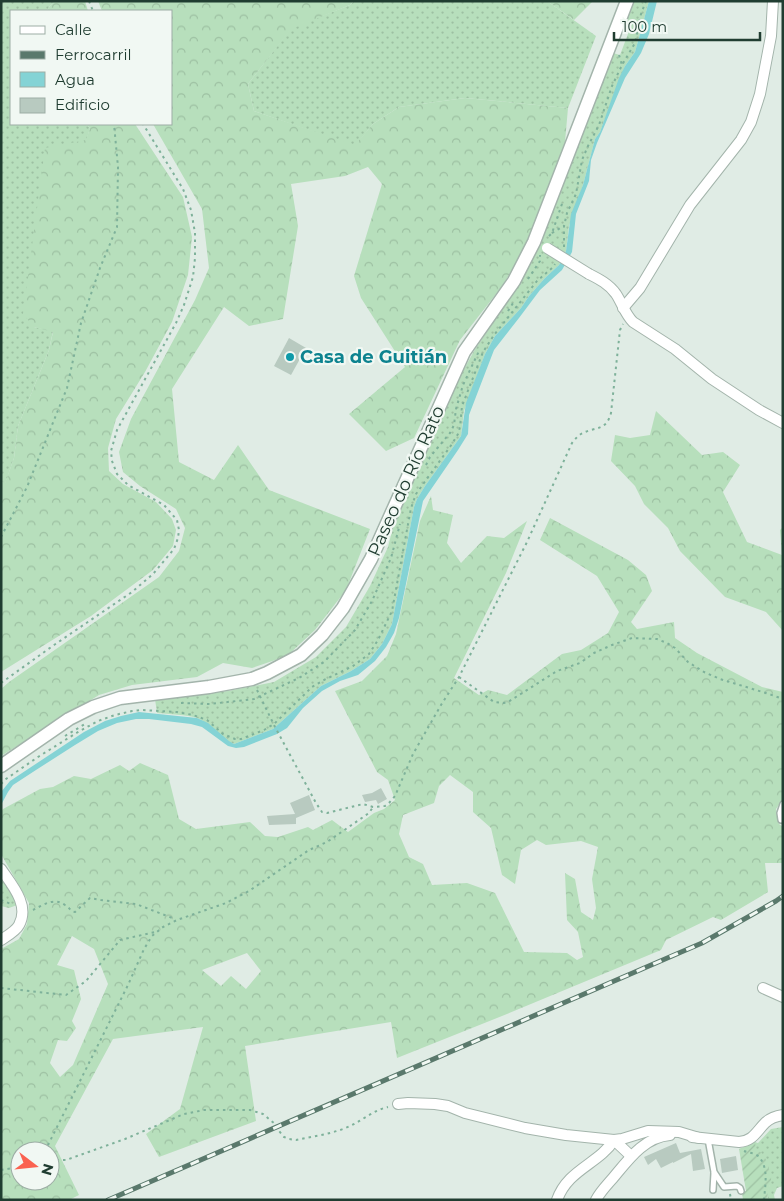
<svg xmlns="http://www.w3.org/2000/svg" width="784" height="1201" viewBox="0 0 784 1201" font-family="Montserrat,sans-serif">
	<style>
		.grass { fill: url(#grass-dots) }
		.forest { fill: url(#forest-crowns); fill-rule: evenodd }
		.garden { fill: url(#garden-furrows) }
		.water { fill: #84d3d5 }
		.building { fill: #b8cac0 }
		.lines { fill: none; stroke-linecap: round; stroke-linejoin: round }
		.service-casing { stroke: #a3b4ab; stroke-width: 8 }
		.minor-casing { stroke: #a3b4ab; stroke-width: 12 }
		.tertiary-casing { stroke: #a3b4ab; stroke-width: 15 }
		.path { stroke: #7eb19a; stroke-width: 2; stroke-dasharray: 2.5 4; stroke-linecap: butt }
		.service { stroke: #fff; stroke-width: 5 }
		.minor { stroke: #fff; stroke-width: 10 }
		.tertiary { stroke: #fff; stroke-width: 12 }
		.rail-casing { stroke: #5a796c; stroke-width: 5 }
		.rail { stroke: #f1f8f3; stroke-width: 3; stroke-dasharray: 9; stroke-linecap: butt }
		.minor-bridge-casing { stroke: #a3b4ab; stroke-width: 12; stroke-linecap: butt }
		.minor-bridge { stroke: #fff; stroke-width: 10 }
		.culture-dot { fill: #0f9aa8; stroke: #f1f8f3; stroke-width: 2 }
		.labels { text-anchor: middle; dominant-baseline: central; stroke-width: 4.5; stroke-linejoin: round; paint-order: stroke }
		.culture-label { font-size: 18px; font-weight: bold; fill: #0d838f; stroke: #f1f8f3; text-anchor: start }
		.street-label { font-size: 18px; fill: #203d31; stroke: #f1f8f3 }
	</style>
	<defs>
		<pattern id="grass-dots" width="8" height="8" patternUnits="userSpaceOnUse" patternTransform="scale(1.25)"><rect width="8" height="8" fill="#b7dfbc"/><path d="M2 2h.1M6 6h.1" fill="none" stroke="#9dc0a2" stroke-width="1.8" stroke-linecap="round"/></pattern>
		<pattern id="forest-crowns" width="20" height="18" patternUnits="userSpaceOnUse" patternTransform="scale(1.25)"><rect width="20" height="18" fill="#b7dfbc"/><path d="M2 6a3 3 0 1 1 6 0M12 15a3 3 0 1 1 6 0" fill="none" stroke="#9dc0a2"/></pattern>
		<pattern id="garden-furrows" width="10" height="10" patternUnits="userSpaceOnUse" patternTransform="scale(1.25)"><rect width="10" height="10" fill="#b7dfbc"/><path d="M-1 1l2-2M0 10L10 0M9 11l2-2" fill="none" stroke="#9dc0a2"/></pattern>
	</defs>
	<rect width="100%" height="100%" fill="#e0ece5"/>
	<!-- grass -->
	<g class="grass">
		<path d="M1 1H54L46 11H11V124H85L90 128 34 327 53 331 49 350 18 426 14 458 5 484 1 481Z"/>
		<path d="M354 1H547L596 36 568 108 465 98 399 107 373 124 355 146 254 111 248 84 291 28 350 5Z"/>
		<path d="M634 1H649L635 52 625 66 600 132 595 139 583 185 569 226 566 251 559 265 545 278 529 296 521 308 495 336 485 354 464 411 461 436 425 486 417 499 414 507 392 624 382 644 370 659 351 671 321 686 273 729 234 744C221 739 210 723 197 718 189 715 167 714 157 713L155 699 228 691 274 682 316 657 346 627 370 586 388 547 394 523 457 382 474 351 509 299 535 255 613 53 620 55 631 26 624 24Z"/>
		<path d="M1 875 20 904 9 908 1 906Z"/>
		<path d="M783 1127V1186L777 1188 774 1195 775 1200H768L767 1193 770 1184 755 1151V1142L758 1143 771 1129Z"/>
	</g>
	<!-- forest -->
	<g class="forest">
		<path d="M54 1H85L88 11H46Z"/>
		<path d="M98 1H354L350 5 291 29 248 84 254 111 355 145 373 124 399 107 465 98 568 108 565 142 528 242 503 285 460 340 414 438 386 451 349 414 405 367 361 298 354 276 382 184 368 167 345 176 291 184 298 226 283 319 249 326 224 307 172 389 179 462 214 480 238 445 269 490 370 529 346 590 315 630 287 656 252 668 223 663 197 677 132 685 99 695 1 756V689L9 682 159 577 179 551 185 528 176 509 140 486 123 472 119 452 131 419 195 300 209 268 202 209 153 124H171V11H102Z"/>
		<path d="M547 1H593L574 20Z"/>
		<path d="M85 124H135L183 197 192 237 188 275 172 322 145 372 116 419 108 448 109 471 123 484 156 502 172 519 176 530 173 546 153 570 91 616 1 672V481L5 483 14 458 18 426 49 350 53 332 34 327 23 314 45 148 86 140 90 128Z"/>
		<path d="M656 411 702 455 723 452 740 465 723 492 747 542 782 555 780 530 783 527V631L766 612 725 597 680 551 668 528 644 504 635 486 611 461 615 435 630 438 650 435Z"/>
		<path d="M431 496 433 510 453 515 447 543 461 563 487 536 504 538 527 521 506 573 454 678 479 695 488 690 507 695 562 654 581 650 608 633 619 612 597 576 540 540 550 518 628 560 646 575 652 591 631 622 637 629 674 622 675 638 697 653 762 687 783 692V799L776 809 779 824 783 827V863H765L768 892 721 920 713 917 666 940 661 950 502 1016 397 1058 391 1022 245 1046 256 1121 159 1157 146 1134 180 1109 203 1027 113 1039 55 1146 79 1195 69 1200H1V949L19 939 27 924 29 903 1 854V812L3 809 40 789 53 787 74 776 91 779 120 765 129 771 140 763 168 775 179 819 196 829 250 822 265 836 278 837 308 827 313 830 332 820 348 832 374 813 384 809 395 800 388 780 377 772 335 691 362 681 387 656 396 634 420 521ZM450 775 473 792V812L491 828 502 875 515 884 521 850 537 840 546 845 581 841 598 847 592 879 596 908 593 920 581 912 575 879 565 873 567 920 578 932 583 957 577 960 567 953 524 952 495 893 467 883 432 885 423 864 409 857 399 834 403 815 434 803 439 786ZM72 936 94 949 108 984 73 1065 60 1077 50 1063 58 1040 67 1041 76 1028 72 1021 81 999 74 970 57 965ZM247 953 261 971 246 989 231 976 221 986 202 970ZM20 1151H50V1181H20Z"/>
	</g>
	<!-- garden -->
	<path class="garden" d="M755 1142 756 1150C765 1153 766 1160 769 1169 770 1171 771 1174 771 1176 772 1185 766 1191 768 1200H743L742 1192 746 1191 739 1149Z"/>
	<!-- water -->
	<path class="water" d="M649 1H657L649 34 641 53 625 78 597 143 591 160 589 181 576 214 572 252 562 270 540 290 519 318 494 350 469 415 468 434 458 450 423 501 399 618 394 633 386 647 375 661 358 675 340 681 322 691 303 708 287 728 277 734 244 747 236 748 228 746 202 727 191 724 149 719H136L117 723 98 731 75 745 36 770 13 785 8 792 1 805V792L10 781 84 732 105 721 121 716 139 712 197 718 208 723 229 741 234 744 273 729 321 686 351 671 370 659 382 644 392 624 414 507 417 499 425 486 461 436 466 403 485 354 495 336 521 308 529 296 545 278 559 265 566 251 571 214 583 185 595 139 600 132 619 78 625 66 635 52Z"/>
	<!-- building -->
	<g class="building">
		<path d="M289 338 306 348 291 375 274 366Z"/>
		<path d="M381 788 387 799 378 804 376 800 365 802 362 795 372 793Z"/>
		<path d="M309 795 315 810 296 818V824L269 825 267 816 295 814 290 803Z"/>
		<path d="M676 1143 680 1153 701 1149 705 1169 693 1171 691 1154 673 1163V1162L661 1168 656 1159 648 1165 644 1157Z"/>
		<path d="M736 1156 738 1170 722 1173 720 1159Z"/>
	</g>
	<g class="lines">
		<!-- service casing -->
		<g class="service-casing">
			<g id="service">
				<path d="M781 820 780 813 783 804"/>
				<path d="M708 1139 714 1172 724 1187 737 1186 740 1188 741 1191"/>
				<path d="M713 1190 714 1173"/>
			</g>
		</g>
		<!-- minor casing -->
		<g class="minor-casing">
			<g id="minor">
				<path d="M589 274C599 279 609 284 616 294 622 303 625 314 633 322L675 349 712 379 759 410 783 423"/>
				<path d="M623 308 640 288 690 205 741 140 751 122 760 94 771 36 773 1"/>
				<path d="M1 869C12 885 30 905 19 925 16 931 7 936 1 940"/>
				<path d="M763 988 783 997"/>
				<path d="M398 1104 408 1103 435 1104 448 1106 465 1113 525 1128 566 1135 614 1140 622 1139 648 1131 679 1132 699 1138"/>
				<path d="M692 1137 739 1142C753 1141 756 1132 765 1123 770 1118 776 1116 783 1115"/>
				<path d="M557 1200C568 1169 599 1164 614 1140L631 1156"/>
				<path d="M596 1200C600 1192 607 1185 613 1178 628 1160 644 1137 670 1135"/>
			</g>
		</g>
		<!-- tertiary casing -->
		<g class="tertiary-casing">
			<path id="tertiary" d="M1 766 69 719 93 707 120 698 209 687 252 679 267 673 301 655 322 635 343 608 371 559 464 352 514 281 534 242 627 1"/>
		</g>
		<!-- path -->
		<g class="path">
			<path d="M89 1 93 11"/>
			<path d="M619 55 622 65"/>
			<path d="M552 233 564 226"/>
			<path d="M549 236 552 233 563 201"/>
			<path d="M564 247V226L567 213 576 194 582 160 588 146 599 125 612 86 622 65 635 43 641 14 646 1"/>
			<path d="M528 279 540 261V255"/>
			<path d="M508 311 515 300"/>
			<path d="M426 465 430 457 450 433 454 425 456 409 463 385 479 351"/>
			<path d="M1 537 27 487 67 388 81 323 100 268 117 227 118 167 114 124"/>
			<path d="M459 677 494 702 504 703 508 702 557 671 580 663 594 653 612 645 632 638 657 639 667 643 675 648 688 662 704 672 720 679 769 694 783 699"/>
			<path d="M1 683 54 645 132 592 153 574 174 549 178 538 179 530 177 520 164 505 128 485 117 474 112 461 111 451 117 430 176 323 184 305 193 277 195 258V233L191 210 183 189 143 124"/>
			<path d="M257 690 275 727 316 803 322 812 327 813 363 804 373 807 385 806 389 803 395 796 413 754 441 705 459 677 527 542 572 443C575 439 578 436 581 434 595 426 606 432 611 413L620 330 623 324"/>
			<path d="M181 703 210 704 254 699 299 678 324 662 355 630 372 601 391 558 400 524"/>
			<path d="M65 736 85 724"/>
			<path d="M1 784 6 779 38 757 78 732 98 721 115 715 132 711 143 710 177 712 193 715 207 720 223 734 235 739H241L264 730 274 724 312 687 324 680 353 666 369 654 378 640 392 611 411 508 416 494 452 444 458 434 460 427 462 406 483 352 494 335 537 281 552 268 555 264"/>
			<path d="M1 900 11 904"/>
			<path d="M33 910C43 905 54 897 65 905 70 908 70 911 75 912L90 898 101 900 136 904 175 919"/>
			<path d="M1 988 66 995 86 981 120 940 155 932"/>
			<path d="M45 1151 128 985 144 949 152 936 163 927 177 920 226 903 249 891 309 850 327 842 369 813 373 807"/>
			<path d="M744 1151C749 1153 756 1153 759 1157 769 1168 765 1186 764 1200"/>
			<path d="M50 1160H66L125 1139 184 1114 204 1110H250L263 1114 275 1124 279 1131 284 1137 289 1139 296 1140C314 1136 333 1134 350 1126 363 1120 374 1110 388 1107"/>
			<path d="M1 1170 20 1167"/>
			<path d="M730 1194 731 1200"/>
		</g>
		<!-- service -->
		<use href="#service" class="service"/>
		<!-- minor -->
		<use href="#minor" class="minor"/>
		<!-- tertiary -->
		<use href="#tertiary" class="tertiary"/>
		<!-- rail casing -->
		<g class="rail-casing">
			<path id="rail" d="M108 1200 702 943 776 901 783 896"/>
		</g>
		<!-- rail -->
		<use href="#rail" class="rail"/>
		<!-- minor-bridge casing -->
		<g class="minor-bridge-casing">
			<path id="minor-bridge" d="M547 248 589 274"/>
		</g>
		<!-- minor-bridge -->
		<use href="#minor-bridge" class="minor-bridge"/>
	</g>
	<!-- markers -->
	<circle class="culture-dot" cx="290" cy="357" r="5"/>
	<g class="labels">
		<!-- culture labels -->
		<g class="culture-label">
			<text x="300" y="357">Casa de Guitián</text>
		</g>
		<!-- street labels -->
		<g class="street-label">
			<text transform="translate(406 481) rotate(-66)">Paseo do Río Rato</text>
		</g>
	</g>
	<!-- border -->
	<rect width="784" height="1201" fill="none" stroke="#203d31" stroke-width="5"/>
	<!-- legend -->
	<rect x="10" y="10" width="162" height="115" fill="#f1f8f3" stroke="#9dada5"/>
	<rect x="20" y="26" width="25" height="8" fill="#ffffff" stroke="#9dada5"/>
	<text x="55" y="35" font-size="15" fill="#203d31">Calle</text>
	<rect x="20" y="51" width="25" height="8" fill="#5a796c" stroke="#9dada5"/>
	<text x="55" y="60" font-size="15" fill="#203d31">Ferrocarril</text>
	<rect x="20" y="72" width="25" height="15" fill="#84d3d5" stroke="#9dada5"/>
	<text x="55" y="85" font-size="15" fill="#203d31">Agua</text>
	<rect x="20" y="98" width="25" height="15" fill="#b8cac0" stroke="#9dada5"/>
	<text x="55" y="110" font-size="15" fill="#203d31">Edificio</text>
	<!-- north arrow -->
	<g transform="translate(35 1166) rotate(106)"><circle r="24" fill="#f1f8f3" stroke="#9dada5"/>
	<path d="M0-4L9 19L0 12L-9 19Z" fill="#fa6250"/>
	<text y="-8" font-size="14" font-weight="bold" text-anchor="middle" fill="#203d31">N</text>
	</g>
	<!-- scale -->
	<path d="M614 32v8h146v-8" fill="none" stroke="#203d31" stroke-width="2.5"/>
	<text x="622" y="32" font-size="15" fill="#203d31" stroke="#f1f8f3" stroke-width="4" paint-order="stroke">100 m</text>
</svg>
